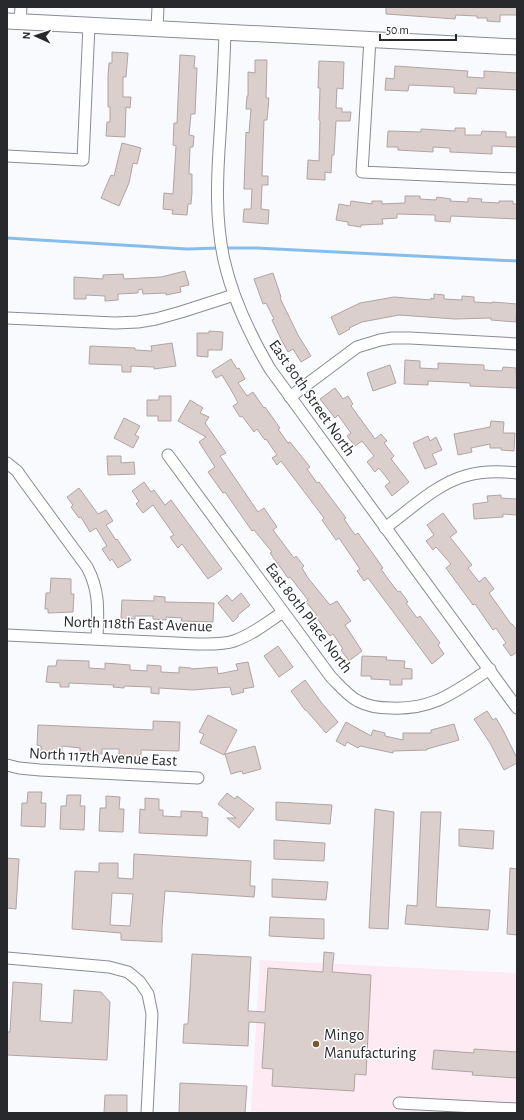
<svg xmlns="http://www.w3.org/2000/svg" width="524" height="1120" viewBox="0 0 524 1120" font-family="'Alegreya Sans',sans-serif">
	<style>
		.industrial { fill: #feeaf2 }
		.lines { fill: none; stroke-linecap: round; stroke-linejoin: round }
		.stream { stroke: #86bded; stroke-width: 3 }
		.building { fill: #dbcfcd; stroke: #b0a4a3; fill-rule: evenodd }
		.street-casing { stroke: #898c95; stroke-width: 13 }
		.secondary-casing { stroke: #898c95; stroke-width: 17 }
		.street { stroke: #fff; stroke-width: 11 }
		.secondary { stroke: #fff; stroke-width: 15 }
		.poi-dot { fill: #785a2e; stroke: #fff; stroke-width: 1.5 }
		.labels { text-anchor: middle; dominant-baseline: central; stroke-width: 3; stroke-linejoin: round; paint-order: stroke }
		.street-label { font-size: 16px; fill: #28292d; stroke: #fff }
		.poi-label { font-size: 16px; fill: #28292d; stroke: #fff; text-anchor: start }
	</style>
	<rect width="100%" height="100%" fill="#f9fafe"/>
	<!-- industrial -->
	<path class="industrial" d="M260 960 517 973V1113H287L251 1111Z"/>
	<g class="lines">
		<!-- stream -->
		<g class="stream">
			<path d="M7 238 187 249 219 248"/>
			<path d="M225 248H256L517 261"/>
		</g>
	</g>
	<!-- building -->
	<g class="building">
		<path d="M386 7H517V15H500V22L487 21V18H477V16L456 15 455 19 386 14Z"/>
		<path d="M112 52 128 53 126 77H123V97H131L130 108 126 107 125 137 106 136 107 122H110V107H108V76L109 63H112Z"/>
		<path d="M180 55 195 56 194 68H197L195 114H191L189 135 194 136 193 147H190L189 174H192V192L191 204H188L187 215 172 214 173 210 163 209 164 193 173 194 176 146 173 145 174 123H177Z"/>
		<path d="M255 60H267L266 98H269L267 120H264L262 176H268V185H262L261 209 269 210 268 224 243 222 244 209H251L252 189H244L246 132 249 133 251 109H246L247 96H248V72L255 73Z"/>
		<path d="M319 61 344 62 343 89 337 88 336 108H342V112H351L350 121H336L334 155H332L331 173 325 172V180L307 179 308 160 319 161 320 121 319 120 320 88H318Z"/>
		<path d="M395 66 468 71 467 77 484 78V71L517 73V90L477 88 476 94 454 93V87L409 85 408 91 385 90 386 78 394 79Z"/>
		<path d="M455 128H465V135H481L482 131 506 132V137H517V147L492 146V154L450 152V148L433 147V152L398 150V147H387L388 131 421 132V129L455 131Z"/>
		<path d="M122 143 141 148 137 164 133 163 129 183 119 206 101 198 111 175 114 176Z"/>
		<path d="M405 196H420V199L436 200 437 197 451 199 450 201 468 202V198L482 199 481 202 499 203V201H513V204H517V219L451 216 450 222 435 221V215L397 214V218L382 219 383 224 361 225V227L348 225V222L336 220 339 204 350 206 351 201 372 204V201H382V204L405 203Z"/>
		<path d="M185 271 189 285 180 287 181 292 166 295V293L143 294 142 289 138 290V293L118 294V300L105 301V296L86 295V299H74V277L103 279V275L123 274 124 279 161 277Z"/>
		<path d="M273 273 281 297 280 298 298 335 311 356 301 362 293 349 288 352 280 337 272 320 274 319 266 303 263 304 254 279Z"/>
		<path d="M434 294 444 295V299L462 300V296L474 297V302L492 303V302L517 304 516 322 491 320V318L455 319 399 315 362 322 349 328 350 329 339 335 331 317 360 303 394 297 431 300V298L434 299Z"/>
		<path d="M209 331 223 332 222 350H208V357L197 356V333H209Z"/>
		<path d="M172 343 176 366 154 369V367L131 366V372H122V366L121 365 89 364 90 346 135 348V350L152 351 151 346Z"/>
		<path d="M231 359 237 369 239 368 245 379 238 383 247 396 253 392 264 408 265 407 280 428 278 429 288 443 290 442 310 467 307 469 317 483 319 482 346 518 344 519 355 535 358 533 376 558 383 568 381 569 388 579 398 592 400 591 408 602 406 603 417 618 420 616 440 643 438 645 444 654 432 664 368 578 364 581 357 571 360 569 339 538 336 540 322 520 324 518 281 461 277 465 272 458 277 455 266 439 265 440 257 429 254 432 242 416 240 417 233 406 238 403 234 395 222 375 216 378 212 371Z"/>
		<path d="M405 360 420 361V368L438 369V363L484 365V370L502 371 503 367 516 368 517 388 470 386V383L428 381V385L404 384Z"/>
		<path d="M390 365 396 383 373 391 367 373Z"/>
		<path d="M335 388 343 399 348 396 353 404 351 406 375 439 381 434 387 441 384 443 394 456 391 459 409 482 392 496 385 486 390 482 379 468 375 472 367 462 374 456 362 441 355 446 347 436 351 433 338 415 335 418 320 399Z"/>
		<path d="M159 396H171V421H158V416H147V400H159Z"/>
		<path d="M190 400 203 408 200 413 209 417 205 423 226 453 220 456 258 512 264 508 277 527 273 530 294 558 296 556 304 566 302 568 308 578 330 605 337 601 351 621 345 625 362 651 349 661 341 650 343 649 333 634 330 636 315 616 317 615 306 602 308 600 290 577 288 578 270 553 272 552 254 530 252 531 225 492 223 493 208 472 215 467 199 442 206 437 178 421Z"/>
		<path d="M124 418 140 426 135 435 139 437 133 448 114 438Z"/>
		<path d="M491 421 504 422 503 433H515L514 451 501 450V448H490V444L471 448 472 452 458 455 454 434 490 427Z"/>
		<path d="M428 436 430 441 436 437 442 450 432 454 437 464 425 469 413 443Z"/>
		<path d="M107 456H121V463L134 462 135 474 108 475Z"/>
		<path d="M144 482 151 492 154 490 165 505 171 500 222 569 208 579 182 544 178 548 170 537 174 535 153 505 143 513 136 504 139 501 132 491Z"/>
		<path d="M79 488 98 514 106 510 113 521 106 525 116 540 117 539 131 560 118 568 112 559 110 561 102 549 107 546 96 528 90 532 81 517 79 518 71 507 73 505 67 497Z"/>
		<path d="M501 495V498L517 499V515L503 514V517L474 519 473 504 488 502 487 496Z"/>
		<path d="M443 513 457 532 450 537 472 565 468 568 479 582 485 577 494 589 489 593 511 624H512L517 630V652L511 656 503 645 506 643 496 628 493 630 475 604 473 605 446 568 451 564 436 547 433 550 426 541 434 535 427 525Z"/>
		<path d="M51 578 71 579V594H74L73 612 48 613V609H45L46 593H50Z"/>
		<path d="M241 593 250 605 238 615V617L233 622 218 603 227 595 232 601Z"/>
		<path d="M154 596 165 597V602L214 603 213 622 181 621 182 618 166 617V620L153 619V616H135V619L121 618 122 600 154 601Z"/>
		<path d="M278 646 293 667 279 677 264 656Z"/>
		<path d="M362 656 387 657 386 660 405 661 404 668 412 669V679H402V685H390V680L371 679V676H361Z"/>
		<path d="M57 660 89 661V668L105 669V663L130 665V670L147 671V665L161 666V672L179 673V667L191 668V669L217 667 218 674 238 670 236 664 248 662 254 687 243 689 244 692 232 695 230 687 193 690 159 688V694L151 693V687L124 686V688L113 687 114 685 69 683V687H60V683L46 682 48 666H56Z"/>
		<path d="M305 680 321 702 338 722 326 733 306 710H305L291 691Z"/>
		<path d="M487 711 493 720 496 718 503 730 517 758V763L504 770 490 743 474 719Z"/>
		<path d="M208 715 237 730 224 755 200 743 204 734 199 732Z"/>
		<path d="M153 721 180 722 179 751 141 750V756L119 755V749H102V754L80 753V748L62 746V752L41 751V746L37 745 38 725 153 730Z"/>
		<path d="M346 722 371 736 373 730 385 733V736L403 740V733H431V730L454 724 459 740 427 749V750L393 751V753L360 746 358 748 347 742 345 746 336 741Z"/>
		<path d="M255 746 261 769 243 774 242 771 231 774 225 754Z"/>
		<path d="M28 792H42L41 803H46L45 827 21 826 22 803H27Z"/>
		<path d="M227 793 235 799 237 796 254 809 239 828 227 818H236L218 804Z"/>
		<path d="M67 795H81L80 806H85L84 830 60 829 61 806H66Z"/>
		<path d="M106 796 120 797 119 809H124L123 832 99 831 100 808H106Z"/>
		<path d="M145 798 159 799V810H163V816L181 817V811L202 812V817L208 818 207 836 139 833 140 809 145 810Z"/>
		<path d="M276 802 332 805 330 824 276 820Z"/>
		<path d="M375 809 394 812 388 929 369 928Z"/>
		<path d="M421 812H441L436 907 490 910 488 930 405 924 407 905 417 906Z"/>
		<path d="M459 829 494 831 493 849 459 846Z"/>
		<path d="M274 840 325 843 324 861 274 859Z"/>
		<path d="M134 854 251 861 250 886H255L254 897 165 891 162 927V942L121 940V933L72 929 75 871 99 872V863H118V878L133 879ZM112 893 133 894 130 926 110 925Z"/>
		<path d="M7 858 19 859 16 909 7 908Z"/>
		<path d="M510 868 517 869V935L507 934Z"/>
		<path d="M272 879 328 882 326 900 272 897Z"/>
		<path d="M270 917 324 919V939L269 936Z"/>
		<path d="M324 952 334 953 332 972 371 975 366 1075 355 1074 354 1091 272 1086 273 1069 262 1068 265 1023 249 1022 248 1046 183 1043 184 1024H188L192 954 251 957 248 1011 265 1012 268 968 323 972Z"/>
		<path d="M13 982 42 984 40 1021 72 1023 74 990 101 992 110 1002 107 1060 7 1055V1032H10Z"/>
		<path d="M474 1049 517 1052V1078L472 1075 473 1072 432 1069 434 1050 474 1053Z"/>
		<path d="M180 1083 247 1086 245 1113H179Z"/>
		<path d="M105 1095H127V1113H104Z"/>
	</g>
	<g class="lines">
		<!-- street casing -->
		<g class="street-casing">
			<g id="street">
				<path d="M20 22 21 7"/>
				<path d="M157 28 158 7"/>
				<path d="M225 32C224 66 222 101 220 135 217 177 215 219 224 260 233 300 250 335 270 369L517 708"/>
				<path d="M370 39 362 172 517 179"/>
				<path d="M7 156 83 160 89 25"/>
				<path d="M7 318 115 323 138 322 156 319 181 312 234 295"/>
				<path d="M290 397 357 347 380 340 392 338H410L517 344"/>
				<path d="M168 455 331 677C339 685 348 696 358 701 369 707 380 708 391 708 435 710 455 691 490 669"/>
				<path d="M7 463 17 471 24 481 87 567C100 591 98 612 97 638"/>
				<path d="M385 528C408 511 438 483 465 476 482 471 499 471 517 473"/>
				<path d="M7 635 196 644C209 644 222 645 234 641 252 635 268 622 283 612"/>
				<path d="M7 765 19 768 40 770 198 778"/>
				<path d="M7 958 109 967 128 972 140 982 148 994 152 1014 147 1113"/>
				<path d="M399 1103 517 1109"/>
			</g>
		</g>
		<!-- secondary casing -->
		<g class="secondary-casing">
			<path id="secondary" d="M7 21 517 47"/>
		</g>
		<!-- street -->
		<use href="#street" class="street"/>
		<!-- secondary -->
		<use href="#secondary" class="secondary"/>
	</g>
	<!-- markers -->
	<circle class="poi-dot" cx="316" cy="1044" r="4"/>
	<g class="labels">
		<!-- street labels -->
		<g class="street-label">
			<text transform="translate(312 398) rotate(55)">East 80th Street North</text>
			<text transform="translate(309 618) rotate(53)">East 80th Place North</text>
			<text transform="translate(138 624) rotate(2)">North 118th East Avenue</text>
			<text transform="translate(103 757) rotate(3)">North 117th Avenue East</text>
		</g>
		<!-- poi labels -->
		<g class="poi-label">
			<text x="324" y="1035">Mingo<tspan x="324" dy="18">Manufacturing</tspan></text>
		</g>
	</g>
	<!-- border -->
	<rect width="524" height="1120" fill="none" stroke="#28292d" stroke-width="16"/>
	<!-- north arrow -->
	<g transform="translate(36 36) rotate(273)" stroke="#ffffff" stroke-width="3" paint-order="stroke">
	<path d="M0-3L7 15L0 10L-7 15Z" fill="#28292d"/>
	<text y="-6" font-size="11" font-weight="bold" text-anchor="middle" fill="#28292d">N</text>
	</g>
	<!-- scale -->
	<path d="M380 34v6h76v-6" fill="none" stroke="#28292d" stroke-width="2"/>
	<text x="386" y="34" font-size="12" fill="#28292d" stroke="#ffffff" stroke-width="3" paint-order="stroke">50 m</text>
</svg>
